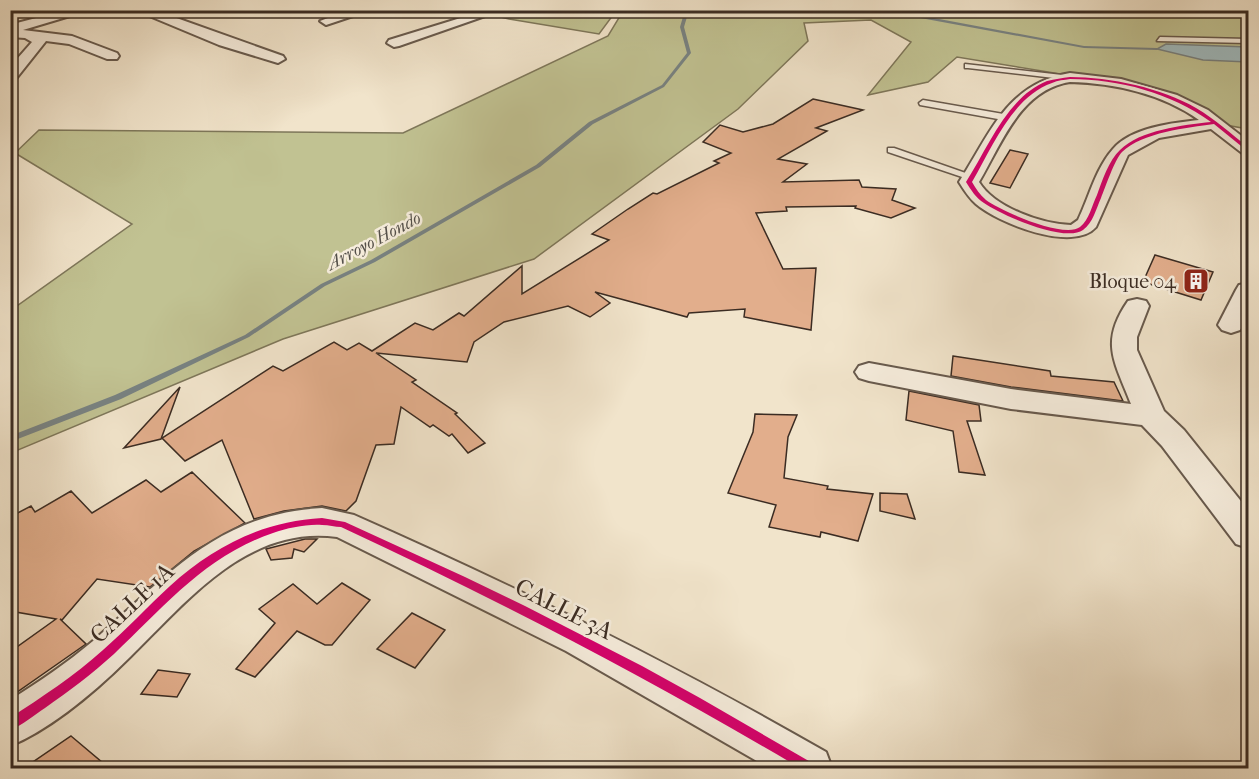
<svg xmlns="http://www.w3.org/2000/svg" width="1259" height="779" viewBox="0 0 1259 779" font-family="'IM FELL French Canon',serif">
	<style>
		.green { fill: #c1c292; stroke: #7e775a; stroke-width: 1.5 }
		.water { fill: #a0bcc1; stroke: #788282; stroke-width: 1.5 }
		.lines { fill: none; stroke-linecap: round; stroke-linejoin: round }
		.stream { fill: #788282; fill-rule: evenodd }
		.building { fill: #e2ae8c; stroke: #3b2c23; stroke-width: 1.5 }
		.service-casing { stroke: #685a4d; stroke-width: 3 }
		.minor-casing { stroke: #685a4d; stroke-width: 4 }
		.service { fill: #f6eddd; fill-rule: evenodd }
		.minor { fill: #f6eddd; fill-rule: evenodd }
		.cycleway-casing { stroke: #f6eddd; stroke-width: 3 }
		.cycleway { fill: #d6006c; fill-rule: evenodd }
		.labels { text-anchor: middle; dominant-baseline: central; stroke-width: 5; stroke-linejoin: round; paint-order: stroke }
		.far-water-label { font-size: 18px; font-style: italic; fill: #54504a; stroke: #f6eddd }
		.poi-label { font-size: 20px; fill: #3b2c23; stroke: #f6eddd; text-anchor: end }
		.near-street-label { font-size: 24px; fill: #3b2c23; stroke: #f6eddd }
	</style>
	<rect width="100%" height="100%" fill="#f1e4cb"/>
	<filter id="stains"><feTurbulence type="fractalNoise" baseFrequency=".00333" numOctaves="4"/><feColorMatrix values="0 0 0 0 .2 0 0 0 0 .09 0 0 0 0 .02 0 0 0 .5 -.17"/></filter>
	<radialGradient id="worn" r=".72"><stop offset=".6" stop-color="#630" stop-opacity="0"/><stop offset="1" stop-color="#630" stop-opacity=".3"/></radialGradient>
	<!-- green -->
	<g class="green">
		<path d="M476 11H616L599 34 509 19Z"/>
		<path d="M623 11H1248V129L1220 124 1140 87 957 57 928 82 868 95 911 42 871 20 804 23 808 41 738 109 534 259 283 339 11 453 10 311 132 224 15 153 39 130 403 133 608 36Z"/>
	</g>
	<!-- water -->
	<path class="water" d="M1166 44 1248 47V62L1203 60 1157 49Z"/>
	<g class="lines">
		<!-- stream -->
		<g class="stream">
			<path d="M685 10H689L684 27 691 53 664 87 593 124 540 167 375 262 325 286 249 337 121 399 10 442V436L115 395 245 335 321 284 371 260 536 165 589 122 662 85 687 53 680 27Z"/>
			<path d="M891 10 1084 46 1157 48 1159 49 1157 50 1084 48 888 12 865 10Z"/>
		</g>
	</g>
	<!-- building -->
	<g class="building">
		<path d="M813 99 863 110 816 128 827 131 778 159 807 164 783 182 859 180 862 187 896 189 892 200 915 208 891 218 855 208 856 206 786 207 787 211 756 213 783 269 816 268 811 330 744 317 745 309 689 313 687 317 595 292 610 303 590 317 568 306 504 322 474 342 467 362 376 353 416 380 412 382 457 413 455 414 485 443 468 453 452 434 449 436 433 425 430 427 401 407 394 444 376 445 356 501 346 511 322 506 284 511 254 519 222 440 185 461 162 438 273 366 283 371 334 342 347 350 359 343 372 351 415 323 433 330 459 313 464 316 522 266V294L609 240 592 234 628 209 653 193 657 194 719 163 714 161 731 153 703 142 720 125 743 132 773 124Z"/>
		<path d="M1010 150 1028 154 1010 188 990 183Z"/>
		<path d="M1155 255 1213 272 1201 300 1143 282Z"/>
		<path d="M953 356 1050 371 1051 376 1114 382 1123 401 1011 387 951 376Z"/>
		<path d="M180 387 161 439 124 448Z"/>
		<path d="M909 391 979 405 981 421H967L985 475 959 472 953 431 906 420Z"/>
		<path d="M755 414 797 415 788 437 784 478 828 486 827 489 873 494 858 541 821 532 820 537 769 527 776 505 728 493 753 432Z"/>
		<path d="M192 472 245 523 194 551 150 587 97 579 62 620 60 619 86 644 10 697V652L56 619 10 611V517L31 506 35 512 71 491 92 513 146 480 161 492Z"/>
		<path d="M880 493 907 494 915 519 880 511Z"/>
		<path d="M305 539H317L304 552 294 549 292 558 271 560 266 549Z"/>
		<path d="M342 583 370 600 332 645H325L297 631 255 677 236 669 275 623 259 609 293 584 317 604Z"/>
		<path d="M412 613 445 630 415 668 377 649Z"/>
		<path d="M158 670 190 674 177 697 141 694Z"/>
		<path d="M71 736 109 768H24Z"/>
	</g>
	<g class="lines">
		<!-- service casing -->
		<g class="service-casing">
			<g id="service">
				<path d="M1160 37 1248 39V43L1157 41Z"/>
				<path d="M965 64 1071 76 1075 78 1071 80 968 68H965Z"/>
				<path d="M923 100 1009 115 1013 118 1009 121 920 105 919 103Z"/>
				<path d="M888 148H894L977 177 968 179 888 152Z"/>
			</g>
		</g>
		<!-- minor casing -->
		<g class="minor-casing">
			<g id="minor">
				<path d="M67 10H90L23 30 72 36 117 53 119 56 117 59H107L69 44 46 41 15 80 10 81V67L32 42 25 38 10 37 13 24Z"/>
				<path d="M135 10H154L283 56 285 59 278 63 219 45Z"/>
				<path d="M349 10H371L326 25 320 21Z"/>
				<path d="M457 10H476L485 16 399 46 394 47 387 43 389 40 467 16Z"/>
				<path d="M1070 73 1121 79 1177 95 1208 110 1248 141V154L1242 153 1211 129 1159 138 1128 155 1096 227C1073 253 998 223 976 204 969 198 964 190 959 182 990 134 1007 83 1070 73ZM1070 82C1114 83 1163 94 1199 120 1173 123 1132 127 1113 149 1096 168 1089 197 1078 220L1071 225C1042 224 995 208 979 182 1002 143 1020 90 1070 82Z"/>
				<path d="M1248 283C1250 299 1250 316 1240 330L1231 333 1222 330 1218 325 1236 290 1239 285Z"/>
				<path d="M1137 299 1146 301 1149 306 1137 337V350L1164 411 1184 430 1248 510V548L1236 544 1162 446 1142 425 1011 409 869 381 859 378 855 372 859 366 869 363 1011 389 1131 404C1115 362 1099 343 1128 301Z"/>
				<path d="M322 508 354 515C515 586 673 664 826 752L832 768H769L566 651 337 537C248 525 188 600 131 656 99 688 53 728 10 746V700C39 682 67 663 93 641 167 577 216 514 322 508Z"/>
			</g>
		</g>
		<!-- service -->
		<use href="#service" class="service"/>
		<!-- minor -->
		<use href="#minor" class="minor"/>
		<!-- cycleway casing -->
		<g class="cycleway-casing">
			<g id="cycleway">
				<path d="M1070 77C1110 77 1162 88 1196 108 1215 119 1231 134 1248 147V150H1246L1214 124C1187 128 1143 132 1122 152 1114 161 1106 186 1101 198 1096 209 1093 223 1083 230 1065 243 1001 215 984 203 976 198 971 190 966 182 988 148 1007 97 1047 81 1055 79 1062 78 1070 77ZM1070 79C1119 79 1171 93 1211 122 1183 125 1140 130 1120 150 1109 160 1102 181 1097 195 1092 205 1089 220 1080 227 1064 239 1001 211 986 200 980 195 976 189 972 182 992 148 1012 97 1052 83 1058 80 1064 80 1070 79Z"/>
				<path d="M322 518 345 522 465 577 525 606 642 666 700 698 814 764 816 768H800C651 680 498 600 341 527 335 527 329 525 322 525 306 524 288 528 273 533 205 556 164 607 114 654 92 674 69 691 45 708 34 715 23 725 10 730V718C42 697 74 676 103 650 126 630 147 607 170 586 213 547 263 521 322 518Z"/>
			</g>
		</g>
		<!-- cycleway -->
		<use href="#cycleway" class="cycleway"/>
	</g>
	<!-- icons -->
	<defs>
		<g id="building-square" transform="scale(1.35)"><rect x="-9" y="-9" width="18" height="18" rx="4" fill="#8f2418" stroke="#f6eddd"/><path d="M-4-6H4V6H1V3H-1V6H-4ZM-2.5-4.3h1.7v1.8h-1.7ZM.8-4.3h1.7v1.8H.8ZM-2.5-1h1.7V.8h-1.7ZM.8-1h1.7V.8H.8Z" fill="#fff"/></g>
	</defs>
	<g fill-rule="evenodd">
		<use href="#building-square" x="1196" y="281"/>
	</g>
	<g class="labels">
		<!-- far-water labels -->
		<g class="far-water-label">
			<text transform="translate(374 241) rotate(-28)">Arroyo Hondo</text>
		</g>
		<!-- poi labels -->
		<g class="poi-label">
			<text x="1176" y="281">Bloque 04</text>
		</g>
		<!-- near-street labels -->
		<g class="near-street-label">
			<text transform="translate(132 603) rotate(-43)">CALLE 1A</text>
			<text transform="translate(564 609) rotate(27)">CALLE 3A</text>
		</g>
	</g>
	<!-- margin -->
	<rect width="1259" height="779" fill="none" stroke="#f1e4cb" stroke-width="36"/>
	<rect x="12" y="12" width="1235" height="755" fill="none" stroke="#3b2c23" stroke-width="3"/>
	<rect x="18" y="18" width="1223" height="743" fill="none" stroke="#3b2c23" stroke-width="1.5"/>
	<rect width="100%" height="100%" filter="url(#stains)"/>
	<rect width="100%" height="100%" fill="url(#worn)"/>
</svg>
